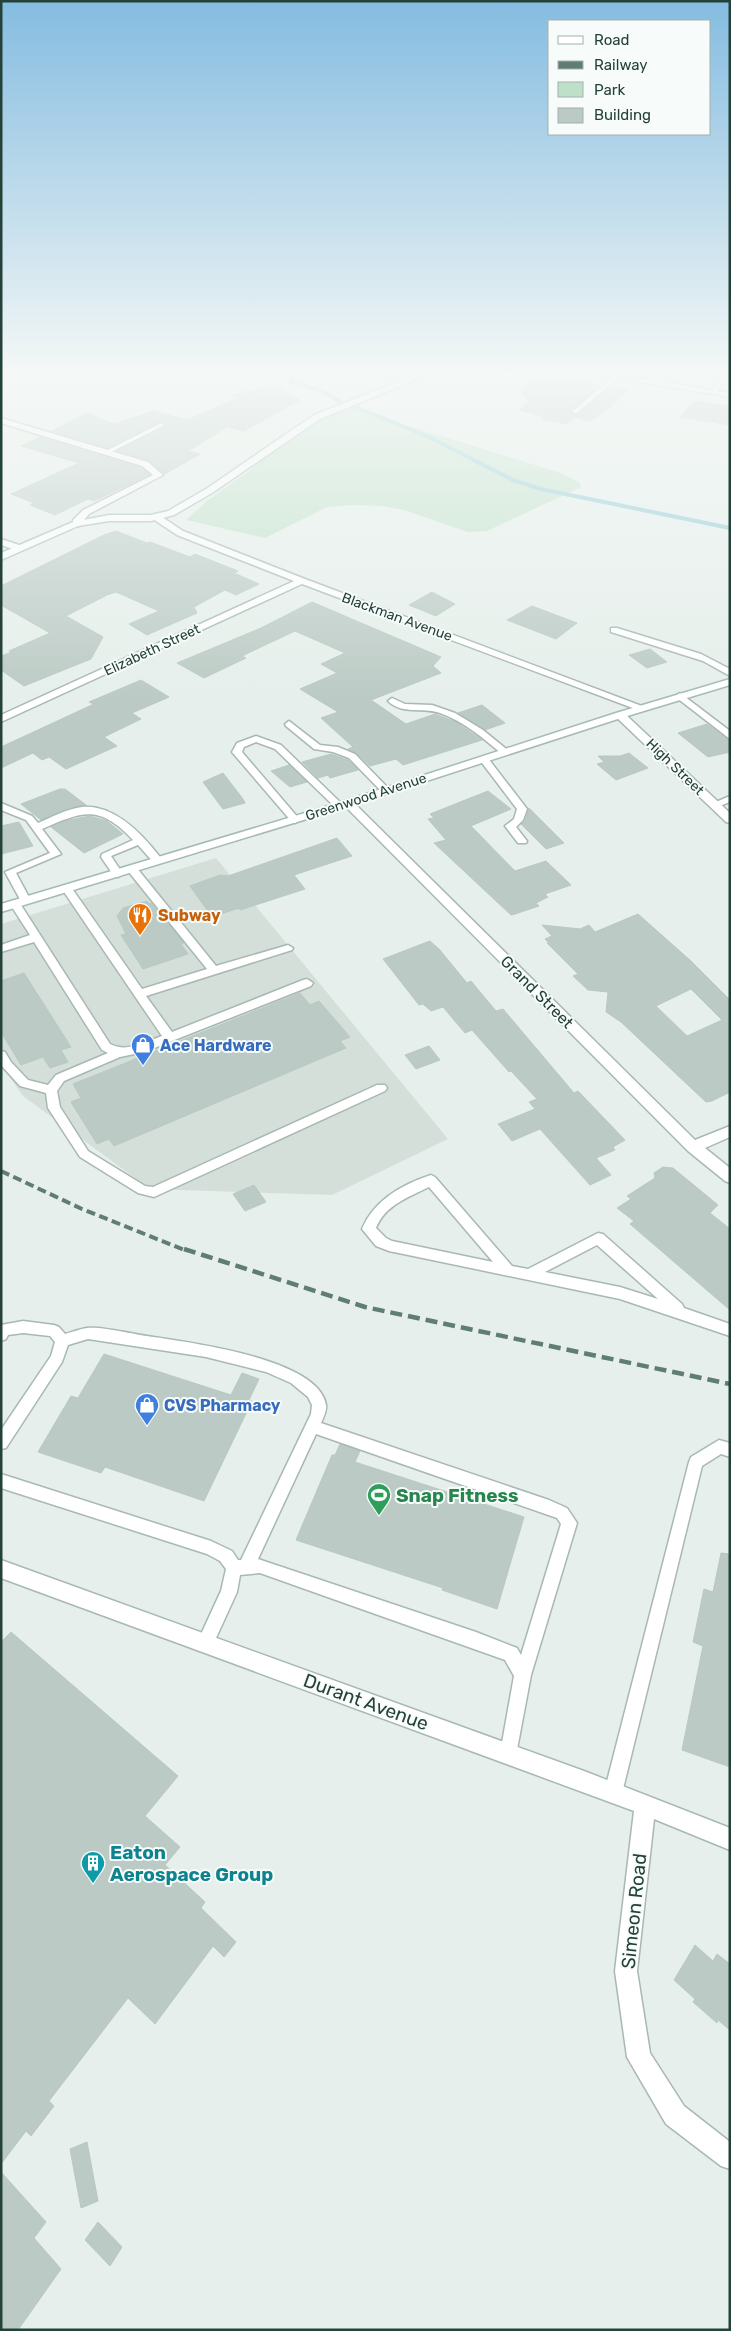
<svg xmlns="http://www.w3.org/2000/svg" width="731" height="2331" viewBox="0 0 731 2331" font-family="Rubik,sans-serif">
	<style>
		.built { fill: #d4dfda }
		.green { fill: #bfe0c8 }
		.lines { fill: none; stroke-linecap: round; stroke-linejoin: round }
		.stream { stroke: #8ec9d4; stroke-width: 4 }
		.building { fill: #bbcac4; stroke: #b8c9c2; fill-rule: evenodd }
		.lane-casing { stroke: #a8b8b2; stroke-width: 3 }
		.street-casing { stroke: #a8b8b2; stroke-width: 3 }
		.secondary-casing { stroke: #a4bbb3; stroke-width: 3 }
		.lane { fill: #fff; fill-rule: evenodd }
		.street { fill: #fff; fill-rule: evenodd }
		.secondary { fill: #fff; fill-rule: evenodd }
		.rail-far1 { stroke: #5f7d75; stroke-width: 4; stroke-dasharray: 9 4.5; stroke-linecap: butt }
		.rail { stroke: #5f7d75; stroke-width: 4.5; stroke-dasharray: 12 6; stroke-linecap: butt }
		.labels { text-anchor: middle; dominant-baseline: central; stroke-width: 4; stroke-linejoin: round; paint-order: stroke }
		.far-street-label { font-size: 14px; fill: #24423a; stroke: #f7fbf9 }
		.food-label { font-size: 16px; font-weight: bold; fill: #c56008; stroke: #f7fbf9; text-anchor: start }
		.street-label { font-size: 16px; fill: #24423a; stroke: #f7fbf9 }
		.shop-label { font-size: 16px; font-weight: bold; fill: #366cbe; stroke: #f7fbf9; text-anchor: start }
		.near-leisure-label { font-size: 19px; font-weight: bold; fill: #27864d; stroke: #f7fbf9; text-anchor: start }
		.near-street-label { font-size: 19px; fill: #24423a; stroke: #f7fbf9 }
		.near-culture-label { font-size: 19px; font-weight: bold; fill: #0d838f; stroke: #f7fbf9; text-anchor: start }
	</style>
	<rect width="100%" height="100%" fill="#e6efeb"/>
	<!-- built -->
	<path class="built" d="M216 858 448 1139 332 1195 150 1189 23 1096 1 1065V924Z"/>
	<!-- green -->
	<path class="green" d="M345 407 358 408 386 419 561 473 579 482 581 487 487 531 468 532 404 510 382 506 352 505 327 507 265 538 186 520 207 501 253 468 266 454 298 432Z"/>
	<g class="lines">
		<!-- stream -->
		<g class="stream">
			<path d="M293 375 291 382 322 391 339 401"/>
			<path d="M353 406 429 437 513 480 541 489 730 528"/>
		</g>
	</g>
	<!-- building -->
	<g class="building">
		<path d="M535 375 600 385 572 410 573 415 578 414 610 387 627 390 613 405 590 421 574 417 567 424 542 419 544 417 519 410 529 402 520 391Z"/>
		<path d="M274 385 300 400 244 431 227 427 188 451 200 454 165 474 149 460 117 451 164 428 166 425 162 421 108 448 52 431 86 413 115 424 153 411 187 420 238 398 230 395Z"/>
		<path d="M694 401 730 406V425L680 417Z"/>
		<path d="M40 437 141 468 150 475 94 501 88 499 55 515 30 505 34 503 11 494 79 463 21 446Z"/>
		<path d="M116 531 147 543 150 542 190 557 195 554 238 571 234 573 259 584 236 595 225 590 194 607 197 613 147 635 129 624 159 611 116 592 107 595 66 616 103 637 91 659 24 686 1 670V656L12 652 9 651 50 633 1 605V586L104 535Z"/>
		<path d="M432 592 455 604 436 616 409 605Z"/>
		<path d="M312 602 441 657 433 666 441 673 371 700 406 724 435 714 456 722 482 740 403 765 396 759 370 766 356 753 348 749 353 747 321 718 338 712 300 689 337 673 321 664 345 653 295 631 242 656 246 658 204 678 177 663 261 628Z"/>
		<path d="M532 606 577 623 556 639 507 620Z"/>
		<path d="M650 649 667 662 647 668 629 655Z"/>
		<path d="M141 680 169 697 132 713 141 719 104 737 117 746 66 769 49 757 42 760 33 753 1 768V747L94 704 89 702Z"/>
		<path d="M482 705 505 723 485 730 458 713Z"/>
		<path d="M707 724 730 741V752L708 757 678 733Z"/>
		<path d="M629 753 648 768 616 780 597 764 604 762 598 756H620Z"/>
		<path d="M331 754 348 760 358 770 330 778 328 775 318 778 302 762Z"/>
		<path d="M289 765 307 782 290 787 271 771Z"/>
		<path d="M223 773 243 799 245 803 223 809 203 782Z"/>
		<path d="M60 789H65L86 805 70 808 41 820 21 804Z"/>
		<path d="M488 791 511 809 471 826 515 871 546 861 571 885 545 894 548 897 536 903 539 906 515 914 511 915 434 843 446 840 428 819 434 818 430 814Z"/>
		<path d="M529 808 564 843 546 849 521 824 525 821Z"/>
		<path d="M90 816 107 821 123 834 84 853 51 827 69 820Z"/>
		<path d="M19 822 33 846 1 854V826Z"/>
		<path d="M337 838 352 856 294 875 305 889 240 910 239 908 212 917 190 886 220 875 228 876Z"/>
		<path d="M147 901 149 904 151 903 184 943 181 944 188 954 143 969 121 935 126 934 117 916 123 908Z"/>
		<path d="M638 914 691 961 730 1000V1092L712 1101 706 1102 621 1022 606 1012 608 992 588 990 573 976 578 974 547 943H549L545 939 552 936 542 925 580 929 589 925 595 932ZM691 989 722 1020 687 1036 656 1006Z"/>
		<path d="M430 941 439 949 467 983 471 981 496 1011 503 1009 574 1093 578 1091 625 1140 613 1147 615 1150 596 1158 611 1175 590 1185 540 1129 512 1141 498 1124 535 1109 529 1102 537 1099 511 1071 509 1072 472 1030 465 1033 443 1007 431 1011 423 1004 419 1005 383 959Z"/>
		<path d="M24 973 71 1047 61 1050 68 1062 50 1068 43 1057 21 1065 1 1032V981Z"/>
		<path d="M300 993 310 1005 319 1001 350 1037 340 1041 346 1048 114 1146 109 1139 97 1144 71 1102 81 1098 73 1084Z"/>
		<path d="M429 1046 440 1060 416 1069 405 1055Z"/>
		<path d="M663 1167 673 1168 718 1205 710 1213 730 1229V1310L630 1224 634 1221 617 1208 631 1199 627 1196 655 1178 654 1173Z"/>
		<path d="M254 1185 266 1202 245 1211 233 1194Z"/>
		<path d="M104 1354 231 1395 242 1373 259 1379 249 1400 252 1401 204 1501 105 1467 101 1473 38 1452 71 1396 78 1398Z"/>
		<path d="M340 1444 360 1451 355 1462 524 1517 497 1609 442 1590 443 1588 296 1540 332 1455H335Z"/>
		<path d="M721 1553 730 1554V1767L682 1750 703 1646 693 1642 704 1589 713 1592Z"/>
		<path d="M11 1632 178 1776 145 1816 180 1847 165 1865 205 1902 201 1908 236 1942 224 1957 213 1946 155 2024 128 1998 49 2101 54 2106 31 2136 26 2131 1 2164V1642Z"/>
		<path d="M695 1945 713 1961 717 1954 730 1964V2030L718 2020 717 2023 693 2002 695 1999 674 1980Z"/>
		<path d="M87 2142 98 2201 81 2208 70 2149Z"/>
		<path d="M1 2172 46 2222 34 2238 61 2269 18 2330H1Z"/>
		<path d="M98 2222 122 2247 110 2266 85 2240Z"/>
	</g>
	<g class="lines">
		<!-- lane casing -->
		<g class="lane-casing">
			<g id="lane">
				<path d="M1 375H8L1 379Z"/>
				<path d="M641 375H648L657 383 652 384Z"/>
				<path d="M721 375H727L716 393H712Z"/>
				<path d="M614 376 619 377 577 413H573V411Z"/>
				<path d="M161 423 164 425 163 426 109 453 104 452Z"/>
				<path d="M611 628H617L701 654 730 669V676L703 661 611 632Z"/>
				<path d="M680 693 730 731V739L677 698 676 696Z"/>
				<path d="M392 698 405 704 432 705 455 713 483 730 510 752 505 755 502 754C483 738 463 721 440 713 422 707 402 715 388 701Z"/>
				<path d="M289 721 320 745 338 747 355 754 389 789V793H383L349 758 333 752 314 749 286 726 285 724Z"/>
				<path d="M256 736 281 745 342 804V808H336L275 749 256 742 244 747 242 752 300 820 295 823 292 822 232 752 237 743Z"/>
				<path d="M484 756 487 757 527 809 523 820 516 827 527 841 526 843H518L505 826 514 819 517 809 479 759Z"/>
				<path d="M730 796V802L714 808 709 805Z"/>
				<path d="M1 803 32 816 38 823C52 817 67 809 82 807 116 804 145 837 163 861L158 864 154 863 138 845 111 856 123 874 118 877 114 876 101 857 102 854 133 840C99 804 83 811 42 829L61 854 16 873 31 901 26 904 22 903 5 872 50 853 26 820 1 810Z"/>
				<path d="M132 866 136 867 216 966 288 945 293 948 292 950 146 996 172 1032 303 980 307 979 313 983 311 986 144 1052 120 1057 64 1081 57 1091 60 1107 88 1151 145 1186 153 1187 377 1085H385L387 1088 385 1091 154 1197 138 1193 80 1157 48 1108 46 1093 20 1086 1 1065V1051L5 1052 11 1062 28 1080 48 1085 56 1075 108 1053 102 1050 34 942 1 952V945L30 935 10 904 15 901 19 902 110 1044C127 1053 145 1042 162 1036L62 889 67 886 71 887 142 989 207 969 128 871 127 869Z"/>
				<path d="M431 1175 435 1177 512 1266 528 1269 598 1233 603 1234 682 1304 684 1308 730 1324V1336L620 1299 389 1251 376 1246 362 1229C374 1200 403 1184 431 1175ZM429 1187 493 1262 392 1241 386 1238 376 1228C385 1205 409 1197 429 1187ZM597 1245 658 1299 620 1287 545 1272Z"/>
				<path d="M23 1321 54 1325 59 1327 65 1334C72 1332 80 1329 87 1328 100 1326 133 1334 147 1336 186 1342 319 1358 326 1405 327 1411 323 1418 321 1423L549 1500 567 1508 577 1523 531 1675 515 1760 509 1763 503 1760 500 1754 514 1676 505 1660 260 1573 240 1575 237 1592 211 1649 205 1651 199 1649 197 1643 221 1591 226 1569 220 1561 207 1554 1 1488V1474L211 1541 232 1551 238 1560H241L311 1414 312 1405 308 1397 291 1383 266 1372 206 1357 88 1339 68 1345 62 1362 6 1448 1 1449V1430L51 1356 55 1342 50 1336 23 1333 8 1335 6 1339 1 1341V1325ZM316 1434 557 1518 561 1524 521 1655 517 1648 476 1632 258 1559Z"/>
				<path d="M719 1440 730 1443V1457L721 1454 702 1466 622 1793 619 1799 613 1802 607 1799 604 1793 689 1462 691 1457Z"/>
			</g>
		</g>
		<!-- street casing -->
		<g class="street-casing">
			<g id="street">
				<path d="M1 418 148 462 163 475 89 514 79 526H73V520L83 510 153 475 142 466 1 423Z"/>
				<path d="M153 515H159L183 531 305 579 647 708 642 711 638 710 302 584 1 722V715L294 581 177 535 153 519Z"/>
				<path d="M1 539 22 546 24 548 19 551 1 545Z"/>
				<path d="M620 712 624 713 730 813V823L726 822 616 717 615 715Z"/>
				<path d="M348 800 352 801 695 1140 730 1126V1137L705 1148 730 1168V1183L725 1181 688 1151 344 805 342 803 344 801Z"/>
				<path d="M1 1560 584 1771 730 1828V1850L654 1819 637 1971 650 2053 684 2106 730 2142V2169L721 2166 666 2124 627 2057 615 1971 634 1811 1 1578Z"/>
			</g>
		</g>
		<!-- secondary casing -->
		<g class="secondary-casing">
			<g id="secondary">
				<path d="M415 375H427L320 419 212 493 174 515 151 521H109L78 526 1 560V553L73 522 109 515H151L168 511 206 489 314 415Z"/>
				<path d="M599 375H619L730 393V397Z"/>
				<path d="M730 679V685L624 717 343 808 1 912V904L335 804 616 713Z"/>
			</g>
		</g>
		<!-- lane -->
		<use href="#lane" class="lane"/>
		<!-- street -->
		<use href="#street" class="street"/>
		<!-- secondary -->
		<use href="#secondary" class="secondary"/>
		<!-- rail-far1 -->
		<path class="rail-far1" d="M1 1171 82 1209 187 1251"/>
		<!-- rail -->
		<path class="rail" d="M184 1249 365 1307 730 1384"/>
	</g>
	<!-- sky -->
	<linearGradient id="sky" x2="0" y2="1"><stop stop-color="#84bce0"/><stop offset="0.53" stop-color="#f4f8f6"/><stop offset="1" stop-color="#f4f8f6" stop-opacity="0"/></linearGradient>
	<rect width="731" height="702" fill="url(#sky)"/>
	<!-- icons -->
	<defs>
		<g id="restaurant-pin" transform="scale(1.25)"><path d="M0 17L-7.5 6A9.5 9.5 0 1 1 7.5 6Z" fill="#e8710a" stroke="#f7fbf9"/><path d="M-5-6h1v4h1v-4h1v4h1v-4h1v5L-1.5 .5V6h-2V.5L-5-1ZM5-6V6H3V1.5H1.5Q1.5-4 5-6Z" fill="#fff"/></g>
		<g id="shop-pin" transform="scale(1.25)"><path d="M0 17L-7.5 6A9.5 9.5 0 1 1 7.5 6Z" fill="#3f7fe0" stroke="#f7fbf9"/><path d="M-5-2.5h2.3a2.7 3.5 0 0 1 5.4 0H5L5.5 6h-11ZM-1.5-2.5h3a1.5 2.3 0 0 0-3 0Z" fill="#fff"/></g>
		<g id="stadium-pin" transform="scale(1.25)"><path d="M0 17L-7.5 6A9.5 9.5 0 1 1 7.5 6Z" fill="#2e9e5b" stroke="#f7fbf9"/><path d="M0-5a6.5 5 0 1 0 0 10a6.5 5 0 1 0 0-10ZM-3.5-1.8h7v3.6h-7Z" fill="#fff"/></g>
		<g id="building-pin" transform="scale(1.25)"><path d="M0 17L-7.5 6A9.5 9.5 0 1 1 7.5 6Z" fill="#0f9aa8" stroke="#f7fbf9"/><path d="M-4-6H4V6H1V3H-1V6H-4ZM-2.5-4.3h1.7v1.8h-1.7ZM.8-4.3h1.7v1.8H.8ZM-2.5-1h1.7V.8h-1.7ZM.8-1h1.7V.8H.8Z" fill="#fff"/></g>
	</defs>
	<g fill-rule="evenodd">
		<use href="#restaurant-pin" x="140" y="915"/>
		<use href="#shop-pin" x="143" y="1045"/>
		<use href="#shop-pin" x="147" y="1405"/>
		<use href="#stadium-pin" x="379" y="1495"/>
		<use href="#building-pin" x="93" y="1863"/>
	</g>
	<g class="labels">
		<!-- far-street labels -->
		<g class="far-street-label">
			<text transform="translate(397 617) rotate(20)">Blackman Avenue</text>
			<text transform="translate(152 650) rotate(-25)">Elizabeth Street</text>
			<text transform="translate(675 767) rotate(44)">High Street</text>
			<text transform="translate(366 797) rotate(-18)">Greenwood Avenue</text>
		</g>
		<!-- food labels -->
		<g class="food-label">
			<text x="158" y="915">Subway</text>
		</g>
		<!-- street labels -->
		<g class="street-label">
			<text transform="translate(537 992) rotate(45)">Grand Street</text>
		</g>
		<!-- shop labels -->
		<g class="shop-label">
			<text x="160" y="1045">Ace Hardware</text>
			<text x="164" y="1405">CVS Pharmacy</text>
		</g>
		<!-- near-leisure labels -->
		<g class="near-leisure-label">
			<text x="396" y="1495">Snap Fitness</text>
		</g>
		<!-- near-street labels -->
		<g class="near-street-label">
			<text transform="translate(366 1702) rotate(20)">Durant Avenue</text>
			<text transform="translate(634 1911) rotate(-84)">Simeon Road</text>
		</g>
		<!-- near-culture labels -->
		<g class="near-culture-label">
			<text x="110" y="1852">Eaton<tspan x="110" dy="22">Aerospace Group</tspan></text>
		</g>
	</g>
	<!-- border -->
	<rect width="731" height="2331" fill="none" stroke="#24423a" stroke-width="5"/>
	<!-- legend -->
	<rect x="548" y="20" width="162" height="115" fill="#f7fbf9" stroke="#a3b1ad"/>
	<rect x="558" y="36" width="25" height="8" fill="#ffffff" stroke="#a3b1ad"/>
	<text x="594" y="45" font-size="15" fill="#24423a">Road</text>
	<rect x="558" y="61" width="25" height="8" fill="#5f7d75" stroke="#a3b1ad"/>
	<text x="594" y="70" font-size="15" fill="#24423a">Railway</text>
	<rect x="558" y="82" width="25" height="15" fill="#bfe0c8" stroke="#a3b1ad"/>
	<text x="594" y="95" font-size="15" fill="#24423a">Park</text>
	<rect x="558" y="108" width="25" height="15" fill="#bbcac4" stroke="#a3b1ad"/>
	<text x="594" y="120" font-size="15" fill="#24423a">Building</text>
</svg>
